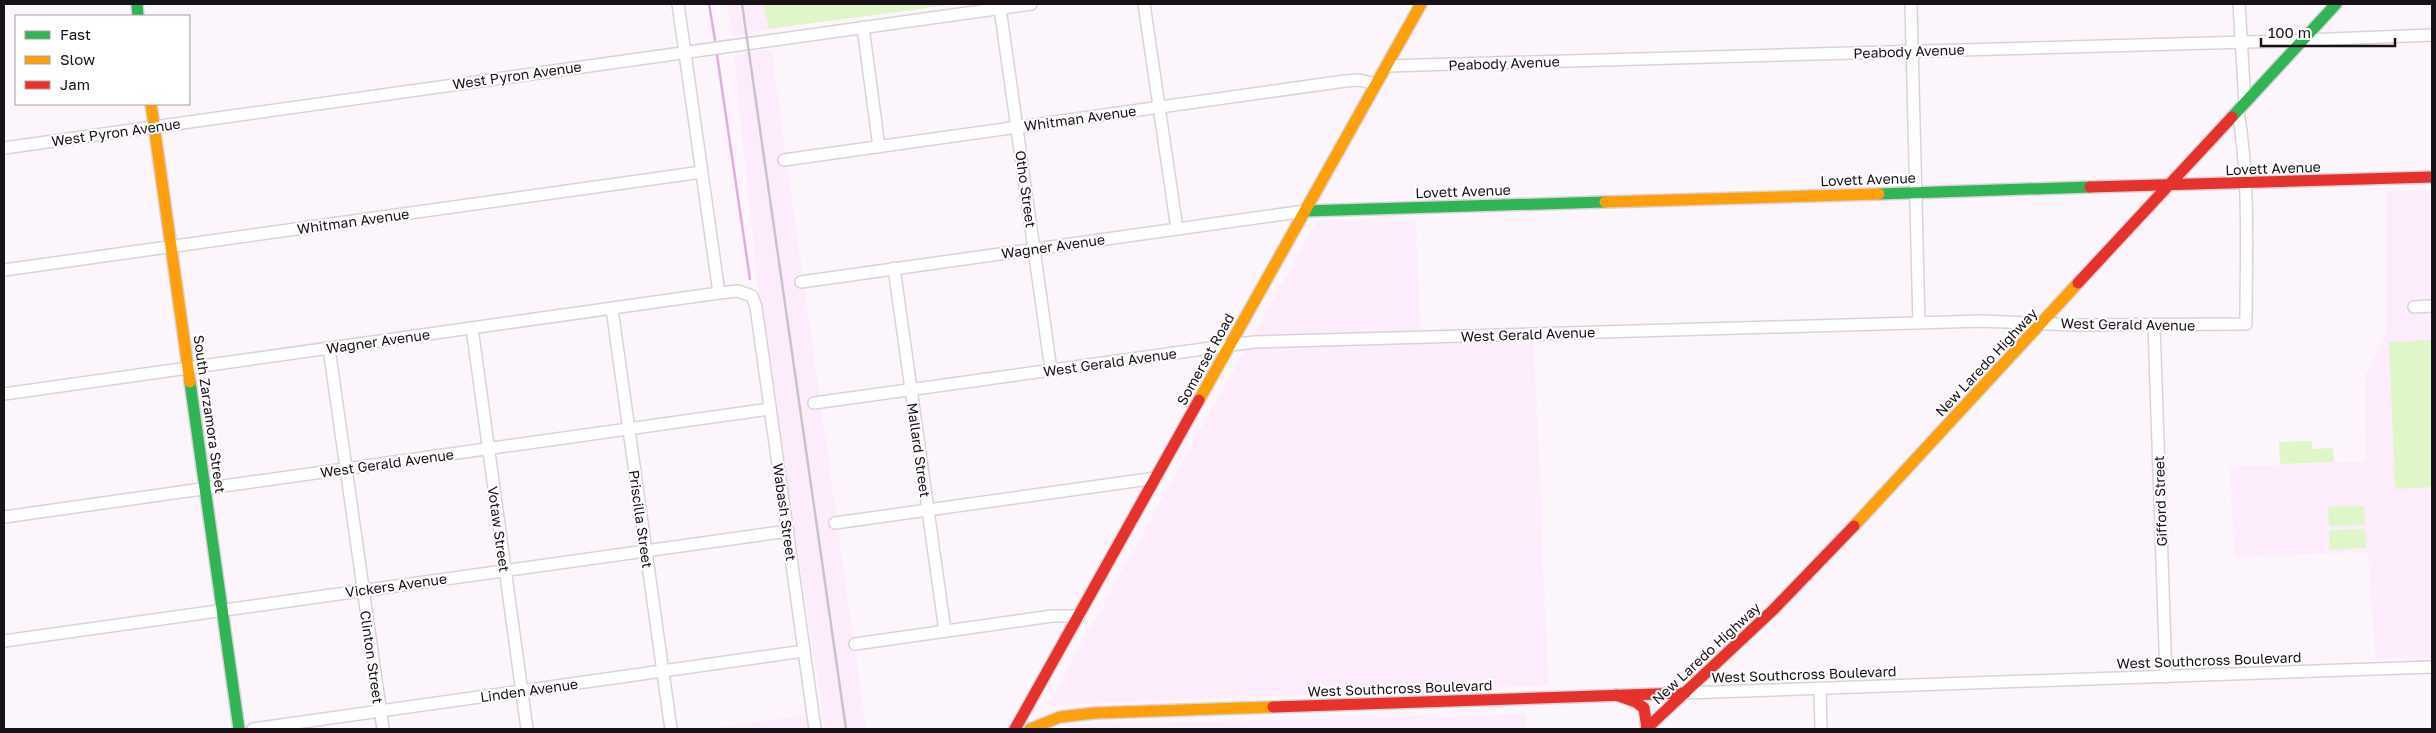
<svg xmlns="http://www.w3.org/2000/svg" width="2436" height="733" viewBox="0 0 2436 733" font-family="'Golos Text',sans-serif">
	<style>
		.built { fill: #fdedfc }
		.green { fill: #def6c8 }
		.lines { fill: none; stroke-linecap: round; stroke-linejoin: round }
		.stream { stroke: #e0ade0; stroke-width: 2.5 }
		.street-casing { stroke: #d9d3d9; stroke-width: 14 }
		.fast-casing { stroke: #d9d3d9; stroke-width: 14 }
		.slow-casing { stroke: #d9d3d9; stroke-width: 14 }
		.jam-casing { stroke: #d9d3d9; stroke-width: 14 }
		.street { stroke: #fffefe; stroke-width: 11 }
		.fast { stroke: #30b455; stroke-width: 11 }
		.slow { stroke: #ff9f0a; stroke-width: 11 }
		.jam { stroke: #e5322d; stroke-width: 11 }
		.rail { stroke: #c7c5c7; stroke-width: 2.5 }
		.labels { text-anchor: middle; dominant-baseline: central; stroke-width: 4; stroke-linejoin: round; paint-order: stroke }
		.street-label { font-size: 14px; fill: #181118; stroke: #fff }
	</style>
	<rect width="100%" height="100%" fill="#fcf5fb"/>
	<!-- built -->
	<g class="built">
		<path d="M726 4H763L769 29 733 37Z"/>
		<path d="M771 50 866 729H825L758 287 734 55Z"/>
		<path d="M2432 190V657L2376 659 2368 552 2234 557 2230 467 2366 461 2365 375 2387 332V191Z"/>
		<path d="M1317 221H1416L1420 344H1534L1548 685 1047 705Z"/>
		<path d="M1526 714 1527 729H1065L1073 725Z"/>
		<path d="M806 715 808 729H707Z"/>
	</g>
	<!-- green -->
	<g class="green">
		<path d="M763 4H956L769 29Z"/>
		<path d="M2432 340V487L2395 489 2389 342Z"/>
		<path d="M2312 441V449L2333 448 2334 462 2280 464 2279 442Z"/>
		<path d="M2364 506 2365 525 2329 526 2328 507Z"/>
		<path d="M2365 529 2366 548 2330 550 2329 530Z"/>
	</g>
	<g class="lines">
		<!-- stream -->
		<g class="stream">
			<path d="M709 4 715 40"/>
			<path d="M717 55 750 279"/>
		</g>
		<!-- street casing -->
		<g class="street-casing">
			<g id="street">
				<path d="M678 4 719 293"/>
				<path d="M1144 4 1177 229"/>
				<path d="M1911 4 1919 323"/>
				<path d="M2239 4 2245 103"/>
				<path d="M1000 8 1051 370"/>
				<path d="M863 27 879 147"/>
				<path d="M1386 66 2282 41 2432 35"/>
				<path d="M4 148 1031 4"/>
				<path d="M784 160 1345 81 1359 80 1376 84"/>
				<path d="M894 268 945 631"/>
				<path d="M4 270 702 172"/>
				<path d="M801 282 1305 211"/>
				<path d="M2414 307 2432 306"/>
				<path d="M612 309 671 729"/>
				<path d="M2154 325 2166 677"/>
				<path d="M472 328 527 729"/>
				<path d="M329 348 383 729"/>
				<path d="M4 394 719 293 738 291 752 296 756 307 815 729"/>
				<path d="M814 403 1254 342 1982 321 2074 325 2246 324C2246 254 2250 181 2238 111"/>
				<path d="M4 517 769 409"/>
				<path d="M835 523 1156 478"/>
				<path d="M4 641 788 531"/>
				<path d="M855 644 1052 616H1079"/>
				<path d="M1820 689 1821 729"/>
				<path d="M1685 693 2432 667"/>
				<path d="M253 729 804 651"/>
			</g>
		</g>
		<!-- fast casing -->
		<g class="fast-casing">
			<g id="fast">
				<path d="M137 4 138 16"/>
				<path d="M2232 117 2336 4"/>
				<path d="M1879 194 2090 187"/>
				<path d="M1305 211 1605 202"/>
				<path d="M190 382 239 729"/>
			</g>
		</g>
		<!-- slow casing -->
		<g class="slow-casing">
			<g id="slow">
				<path d="M151 104 190 382"/>
				<path d="M1605 202 1879 194"/>
				<path d="M1199 400 1421 4"/>
				<path d="M1854 526 2078 283"/>
				<path d="M1030 729 1060 717 1095 713 1273 707"/>
			</g>
		</g>
		<!-- jam casing -->
		<g class="jam-casing">
			<g id="jam">
				<path d="M2090 187 2432 177"/>
				<path d="M2078 283 2232 117"/>
				<path d="M1616 695 1636 702 1644 708 1647 728"/>
				<path d="M1273 707 1685 693"/>
				<path d="M1015 729 1199 400"/>
				<path d="M1646 729 1773 610 1854 526"/>
			</g>
		</g>
		<!-- street -->
		<use href="#street" class="street"/>
		<!-- fast -->
		<use href="#fast" class="fast"/>
		<!-- slow -->
		<use href="#slow" class="slow"/>
		<!-- jam -->
		<use href="#jam" class="jam"/>
		<!-- rail -->
		<path class="rail" d="M742 4 846 729"/>
	</g>
	<g class="labels">
		<!-- street labels -->
		<g class="street-label">
			<text transform="translate(1909 51) rotate(-2)">Peabody Avenue</text>
			<text transform="translate(1504 63) rotate(-2)">Peabody Avenue</text>
			<text transform="translate(517 75) rotate(-8)">West Pyron Avenue</text>
			<text transform="translate(1080 118) rotate(-8)">Whitman Avenue</text>
			<text transform="translate(116 132) rotate(-8)">West Pyron Avenue</text>
			<text transform="translate(2273 168) rotate(-2)">Lovett Avenue</text>
			<text transform="translate(1868 179) rotate(-2)">Lovett Avenue</text>
			<text transform="translate(1026 189) rotate(82)">Otho Street</text>
			<text transform="translate(1463 191) rotate(-2)">Lovett Avenue</text>
			<text transform="translate(353 221) rotate(-8)">Whitman Avenue</text>
			<text transform="translate(1053 246) rotate(-8)">Wagner Avenue</text>
			<text transform="translate(2128 324) rotate(1)">West Gerald Avenue</text>
			<text transform="translate(1528 334) rotate(-2)">West Gerald Avenue</text>
			<text transform="translate(378 341) rotate(-8)">Wagner Avenue</text>
			<text transform="translate(1205 359) rotate(-61)">Somerset Road</text>
			<text transform="translate(1110 362) rotate(-8)">West Gerald Avenue</text>
			<text transform="translate(1986 362) rotate(-47)">New Laredo Highway</text>
			<text transform="translate(210 414) rotate(82)">South Zarzamora Street</text>
			<text transform="translate(919 450) rotate(82)">Mallard Street</text>
			<text transform="translate(387 463) rotate(-8)">West Gerald Avenue</text>
			<text transform="translate(2160 501) rotate(-92)">Gifford Street</text>
			<text transform="translate(785 512) rotate(82)">Wabash Street</text>
			<text transform="translate(641 519) rotate(82)">Priscilla Street</text>
			<text transform="translate(499 529) rotate(82)">Votaw Street</text>
			<text transform="translate(396 585) rotate(-8)">Vickers Avenue</text>
			<text transform="translate(1706 653) rotate(-43)">New Laredo Highway</text>
			<text transform="translate(372 657) rotate(82)">Clinton Street</text>
			<text transform="translate(2209 660) rotate(-2)">West Southcross Boulevard</text>
			<text transform="translate(1804 674) rotate(-2)">West Southcross Boulevard</text>
			<text transform="translate(1400 688) rotate(-2)">West Southcross Boulevard</text>
			<text transform="translate(529 690) rotate(-8)">Linden Avenue</text>
		</g>
	</g>
	<!-- border -->
	<rect width="2436" height="733" fill="none" stroke="#181118" stroke-width="10"/>
	<!-- legend -->
	<rect x="15" y="15" width="175" height="90" fill="#ffffff" stroke="#a3a0a3"/>
	<rect x="25" y="31" width="25" height="8" fill="#30b455" stroke="#a3a0a3"/>
	<text x="60" y="40" font-size="15" fill="#181118">Fast</text>
	<rect x="25" y="56" width="25" height="8" fill="#ff9f0a" stroke="#a3a0a3"/>
	<text x="60" y="65" font-size="15" fill="#181118">Slow</text>
	<rect x="25" y="81" width="25" height="8" fill="#e5322d" stroke="#a3a0a3"/>
	<text x="60" y="90" font-size="15" fill="#181118">Jam</text>
	<!-- scale -->
	<path d="M2261 38v8h134v-8" fill="none" stroke="#181118" stroke-width="2.5"/>
	<text x="2268" y="38" font-size="15" fill="#181118" stroke="#ffffff" stroke-width="4" paint-order="stroke">100 m</text>
</svg>
